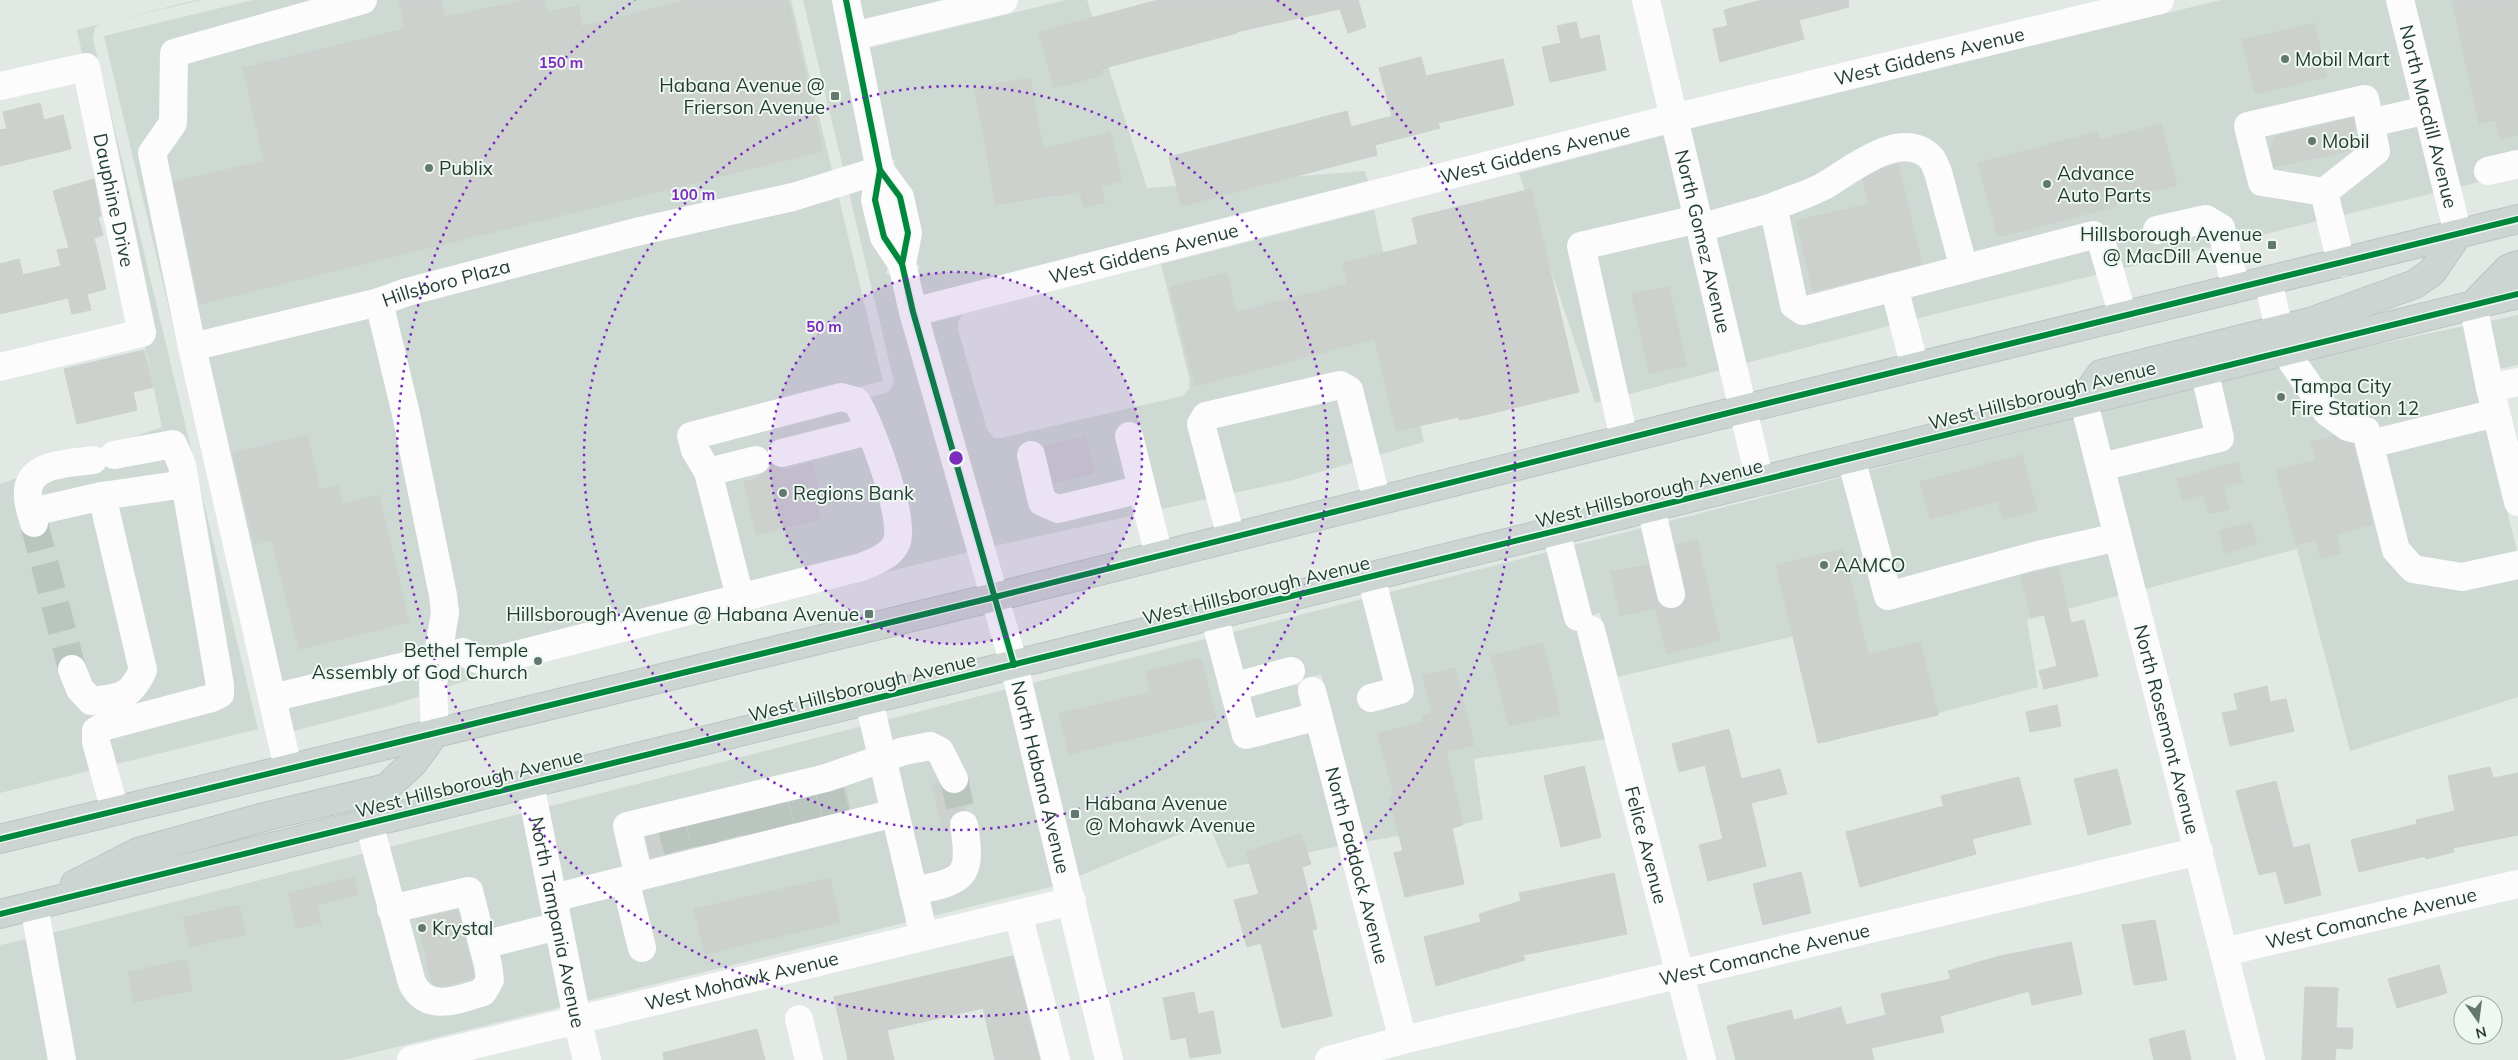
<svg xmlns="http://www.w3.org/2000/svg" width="2518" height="1060" viewBox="0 0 2518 1060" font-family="Mulish,sans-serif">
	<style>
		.built { fill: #cfd9d3 }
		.building { fill: #ccd1ce; stroke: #cad1cd }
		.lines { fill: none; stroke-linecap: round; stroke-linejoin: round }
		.minor-tunnel { stroke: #bbc5c0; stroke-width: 28; stroke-dasharray: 28 14; stroke-linecap: butt }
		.major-casing { stroke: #bbc5c0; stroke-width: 30 }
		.minor { stroke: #fbfcfb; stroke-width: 28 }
		.major { stroke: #ccd5d1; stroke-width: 28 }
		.cycleway-casing { stroke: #eff7f2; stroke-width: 9 }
		.cycleway { stroke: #00873e; stroke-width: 6 }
		.ring { fill: none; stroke: #7b2cbf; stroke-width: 2.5; stroke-dasharray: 2.5 5 }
		.poi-dot { fill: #63786e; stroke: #eff7f2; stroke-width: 2 }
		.labels { text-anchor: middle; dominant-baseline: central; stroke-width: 4; stroke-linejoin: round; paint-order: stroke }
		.street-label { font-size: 19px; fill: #1f3b2f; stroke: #eff7f2 }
		.poi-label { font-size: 19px; fill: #1f3b2f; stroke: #eff7f2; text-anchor: start }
		.centre { fill: #7b2cbf; stroke: #eff7f2; stroke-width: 2.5 }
		.ring-label { font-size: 15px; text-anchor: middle; font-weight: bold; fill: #7b2cbf; stroke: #eff7f2; stroke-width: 4; stroke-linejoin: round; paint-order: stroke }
	</style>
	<rect width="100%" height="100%" fill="#e2e8e4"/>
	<!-- built -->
	<g class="built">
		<path d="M196 0H201L101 24 95 28 93 39 258 729 0 793V484L162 427 77 30Z"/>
		<path d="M253 0H791L883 381 684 431 733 613 484 675 393 705 271 737 104 36Z"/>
		<path d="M803 0H833L888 267 886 274 891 275 969 552 742 607 698 440 886 393 891 389 894 382Z"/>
		<path d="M860 0H943L863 19Z"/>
		<path d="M1066 0H1087L1147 188 1365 171 1368 181 922 295 917 270 920 268 916 262 894 167 895 160 891 159 869 48Z"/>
		<path d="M2221 0H2386L2434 193 1943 312 1746 363 1689 129Z"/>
		<path d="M2413 0H2518V172L2459 187Z"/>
		<path d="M1665 135 1721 370 1595 403 1519 173Z"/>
		<path d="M1374 210 1424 442 1289 481 994 546 930 323 962 315 958 322V330L987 429 994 438H1001L1182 396 1189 389 1190 381 1161 264Z"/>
		<path d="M2518 315V365L2499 369 2489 321Z"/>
		<path d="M2464 326 2478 394 2518 555V697L2350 751 2297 549 2145 589 2100 412 2295 362Z"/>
		<path d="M2075 418 2120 595 2027 620 2038 687 1823 743 1795 636 1617 677 1600 613 1576 619 1607 739 1474 759 1483 820 1365 842 1321 674 1296 681 1340 846 1227 868 1208 822 1079 876 1032 683Z"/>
		<path d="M1007 689 1055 886 586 1001 547 807Z"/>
		<path d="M523 813 561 1007 343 1060H75L52 933Z"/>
		<path d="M27 939 49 1060H0V945Z"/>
	</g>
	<!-- building -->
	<g class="building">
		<path d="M399 0H441L445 17 528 0H544L547 12 579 6 581 27 688 0H788L823 151 200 304 174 182 264 161 243 68 405 29Z"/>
		<path d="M1158 0H1358L1366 27 1348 33 1340 9 1236 32 1237 33 1101 69 1103 75 1054 88 1039 32Z"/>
		<path d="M1762 0H1848L1849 7 1799 20 1804 39 1720 62 1713 29 1728 26 1724 10Z"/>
		<path d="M2452 0H2518V135L2500 139 2496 120 2479 123Z"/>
		<path d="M1576 22 1580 39 1599 35 1606 70 1550 82 1542 47 1561 43 1557 26Z"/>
		<path d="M2314 23 2327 77 2255 94 2242 40Z"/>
		<path d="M1421 57 1426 76 1503 59 1514 105 1438 123 1440 128 1375 145 1377 155 1182 206 1169 157 1347 111 1351 127 1392 116 1379 68Z"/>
		<path d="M1030 78 1043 149 1110 132 1122 181 1101 186 1105 202 1084 207 1080 191 1059 196 1058 194 996 205 975 88Z"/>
		<path d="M40 103 44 120 63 115 71 149 0 166V130L7 129 3 112Z"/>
		<path d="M2353 118 2355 127 2349 151 2274 167 2270 151 2275 136Z"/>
		<path d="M2161 124 2177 185 2115 201 2117 206 1998 237 1978 163 2097 132 2099 140Z"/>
		<path d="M1898 164 1922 264 1813 291 1796 221 1869 204 1863 179 1882 169Z"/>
		<path d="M94 179 101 216 98 217 103 235 94 238 106 289 87 294 91 310 72 314 68 298 0 314V264L19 259 23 275 61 266 57 250 69 248 53 191Z"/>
		<path d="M1531 189 1579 392 1476 417 1459 420 1458 417 1396 431 1375 339 1195 386 1170 287 1227 273 1236 312 1347 284 1343 263 1418 244 1412 218Z"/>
		<path d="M1669 287 1686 366 1649 373 1632 294Z"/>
		<path d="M144 350 153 387 133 392 137 410 77 424 64 369Z"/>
		<path d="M307 435 320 490 338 485 342 504 379 495 409 622 299 649 272 540 254 544 233 453Z"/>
		<path d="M2334 436 2353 444 2373 524 2336 534 2340 553 2321 558 2316 540 2296 545 2276 471 2316 460 2311 442Z"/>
		<path d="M1085 437 1094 473 1054 483 1044 447Z"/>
		<path d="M2022 455 2037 511 2003 519 1998 501 1930 519 1920 482Z"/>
		<path d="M2237 462 2243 482 2223 488 2229 509 2209 514 2203 494 2183 500 2177 479Z"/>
		<path d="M812 463 823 505 817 506 821 518 756 535 744 482 759 478V475L766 472 771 464 786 470Z"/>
		<path d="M2251 522 2257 544 2225 553 2219 531Z"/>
		<path d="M1697 540 1720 640 1667 654 1655 608 1620 616 1611 572 1648 565 1659 604 1666 609H1675L1682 605 1686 599V591L1676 545Z"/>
		<path d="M1843 549 1868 655 1920 642 1938 715 1818 743 1776 565Z"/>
		<path d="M2058 567 2071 623 2084 620 2098 676 2044 689 2039 671 2057 666 2044 614 2031 617 2021 576Z"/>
		<path d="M1543 643 1560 714 1509 726 1491 656Z"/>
		<path d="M1201 658 1216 718 1069 754 1059 714 1151 692 1146 672Z"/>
		<path d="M1455 668 1474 745 1446 752 1463 825 1452 828 1464 884 1405 897 1394 853 1403 851 1389 796 1394 795 1378 734 1424 722 1422 716 1432 713 1423 676Z"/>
		<path d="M2267 686 2270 702 2286 699 2294 731 2230 746 2222 713 2238 710 2234 694Z"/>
		<path d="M2057 705 2061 726 2030 732 2026 712Z"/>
		<path d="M1729 729 1741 779 1780 769 1787 794 1751 803 1766 866 1708 881 1699 845 1723 839 1705 765 1679 772 1672 744Z"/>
		<path d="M1584 766 1601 837 1561 847 1544 776Z"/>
		<path d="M2490 767 2493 778 2518 773V835L2453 848 2454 852 2426 859 2425 856 2359 872 2351 840 2417 824 2416 820 2455 811 2448 776Z"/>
		<path d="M2117 769 2131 824 2088 835 2074 779Z"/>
		<path d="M2019 777 2031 824 1972 839 1976 854 1860 887 1846 832 1944 806 1941 796Z"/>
		<path d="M2276 781 2293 848 2309 844 2321 895 2285 904 2276 871 2259 875 2236 791Z"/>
		<path d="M938 783 946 792 954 795 962 792 966 810 954 813 949 820V829L943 831 932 784Z"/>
		<path d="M846 788 850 808 651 857 646 837Z"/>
		<path d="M1301 834 1311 864 1302 867 1317 929 1312 930 1332 1016 1282 1028 1261 943 1247 947 1234 900 1259 894 1246 852Z"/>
		<path d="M1801 872 1811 913 1763 925 1753 884Z"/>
		<path d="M1614 873 1627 934 1523 955 1525 960 1436 986 1424 937 1481 922 1479 914 1521 901 1519 893Z"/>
		<path d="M354 877 358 894 316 905 321 923 297 928 288 893Z"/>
		<path d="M830 878 840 922 705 954 694 909Z"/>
		<path d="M239 905 246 934 190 947 183 918Z"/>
		<path d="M458 910 474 977 444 986H437L432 983 417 919Z"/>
		<path d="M2155 920 2167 980 2134 985 2122 925Z"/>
		<path d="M2071 942 2082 994 2032 1005 2029 991 1940 1016 1944 1032 1871 1048 1874 1060H1736L1727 1026 1791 1010 1794 1020 1841 1007 1846 1025 1886 1015 1881 994 1951 979 1948 971 2000 956Z"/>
		<path d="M1013 956 1040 1060H995L983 1008 887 1030 894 1060H848L834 997Z"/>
		<path d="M186 960 192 990 134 1002 128 972Z"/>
		<path d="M2439 965 2447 993 2397 1008 2388 979Z"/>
		<path d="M2305 987 2338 988 2336 1028H2353L2352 1049 2336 1048 2335 1060H2302Z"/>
		<path d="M1194 992 1198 1014 1213 1011 1221 1053 1190 1058 1186 1037 1171 1040 1163 998Z"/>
		<path d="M757 1029 765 1060H664L663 1053Z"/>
		<path d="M2184 1030 2191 1060H2154L2149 1039Z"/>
	</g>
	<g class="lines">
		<!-- minor-tunnel -->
		<g class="minor-tunnel">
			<path d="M34 523 72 669"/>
			<path d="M954 779 964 825"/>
			<path d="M830 791 836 814"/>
			<path d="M802 798 808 821"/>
			<path d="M774 804 780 827"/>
			<path d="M751 810 756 833"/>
			<path d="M726 815 732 838"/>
			<path d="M700 821 705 845"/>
			<path d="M672 828 678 851"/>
		</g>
		<!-- major casing -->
		<g class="major-casing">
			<g id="major">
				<path d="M2473 305 2508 269 2518 265"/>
				<path d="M2083 399 2101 374 2310 322 2415 284 2432 272 2458 234"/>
				<path d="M0 839 995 597 1744 409 2518 219"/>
				<path d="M75 884 138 852 268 816 386 788 413 763 435 733"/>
				<path d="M0 914 2518 294"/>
			</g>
		</g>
		<!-- minor -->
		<g class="minor">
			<path d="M363 0 174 53 173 123 152 153 192 347 272 698 463 652 477 659 496 660 861 567C874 562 889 557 896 544 908 524 870 422 856 401L841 397 691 436 695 450 708 472 740 597"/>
			<path id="s1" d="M846 0 880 170 875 200 884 237 902 264 913 312 1014 665 1109 1060"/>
			<path id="s2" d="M1646 0 1760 481"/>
			<path id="s3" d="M2400 0 2458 234"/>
			<path d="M854 36 1004 0"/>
			<path id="s4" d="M0 86 86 67 142 333 0 367"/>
			<path d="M2370 123 2427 110"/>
			<path d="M880 170 900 197 908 233 902 264"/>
			<path d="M2488 171 2518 164"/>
			<path d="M2324 192 2376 151 2365 99 2248 126 2262 182 2324 192 2341 263"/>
			<path d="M1767 209C1786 201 1807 195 1824 186 1850 171 1901 127 1931 158 1934 161 1936 168 1938 172L1964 269"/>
			<path d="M1700 228 1767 209 1775 215 1794 305 1803 311 2093 235 2102 244 2123 316"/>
			<path d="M2157 230 2206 219 2221 228 2236 288"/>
			<path d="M2268 281 2284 350 2327 412 2348 427 2366 431 2396 550 2413 569 2462 577 2518 565"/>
			<path d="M1894 287 1915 367"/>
			<path d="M2473 305 2490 388 2518 502"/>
			<path id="s5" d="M913 312 1673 118 2160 0"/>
			<path d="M192 347 379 302"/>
			<path d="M2490 388 2518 382"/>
			<path id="s6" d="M2083 399 2251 1060"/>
			<path d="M1129 436 1159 556"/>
			<path d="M1624 439 1581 246 1698 219"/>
			<path d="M2370 444 2496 413"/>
			<path d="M782 453 869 431"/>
			<path d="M114 455 173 444 182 465 220 685V694L212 698 102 727 96 731V742L115 811"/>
			<path d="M1031 455 1042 502 1058 509 1142 489"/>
			<path d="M1851 458 1888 596 2034 556 2118 537"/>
			<path d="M2101 467 2220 438 2204 370"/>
			<path d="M708 472 756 460"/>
			<path d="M1651 508 1671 594"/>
			<path d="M32 512 102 496 185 484"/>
			<path d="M34 523C32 515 28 505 28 497 25 462 69 464 93 460"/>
			<path d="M1556 531 1578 617"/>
			<path d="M1231 537 1201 424 1206 416 1340 385 1349 390 1377 501"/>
			<path d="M1371 577 1400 690 1371 698"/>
			<path d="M1214 615 1246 735 1307 719"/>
			<path id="s7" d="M1591 630 1702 1060"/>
			<path d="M72 669 80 689 91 701C120 698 130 698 143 670L102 496"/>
			<path d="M1233 687 1291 671"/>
			<path id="s8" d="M1312 691 1403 1040"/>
			<path d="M272 698 288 768"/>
			<path d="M869 701 895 813"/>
			<path id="s9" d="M435 733 433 684 445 613 443 595 406 414 379 302 407 292 636 232 793 197 880 170"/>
			<path id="s10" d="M530 784 577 1019 587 1060"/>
			<path d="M369 823 412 983C427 1013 457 1000 483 992L490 980 488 965 469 891 391 909"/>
			<path d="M639 877 627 826 826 778 904 751 930 746 940 751 954 779"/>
			<path d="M625 880 642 948"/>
			<path d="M913 891C963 881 973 879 964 825"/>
			<path d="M553 898 895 813 924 936"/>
			<path d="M34 906 62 1060"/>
			<path d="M1018 914 1056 1060"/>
			<path d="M483 945 558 926"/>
			<path id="s11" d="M2224 952 2518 884"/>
			<path d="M799 1019 809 1060"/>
			<path id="s12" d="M411 1060 1072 901"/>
			<path id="s13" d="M1329 1060 1403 1040 2199 851"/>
		</g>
		<!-- major -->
		<use href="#major" class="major"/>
		<!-- cycleway casing -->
		<g class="cycleway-casing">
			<g id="cycleway">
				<path d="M846 0 880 170 875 200 884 237 902 264 913 312 1014 665"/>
				<path d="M880 170 900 197 908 233 902 264"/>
				<path d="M0 839 995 597 1744 409 2518 219"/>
				<path d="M0 914 2518 294"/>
			</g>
		</g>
		<!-- cycleway -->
		<use href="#cycleway" class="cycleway"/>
	</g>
	<!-- distance rings -->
	<circle cx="956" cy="458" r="186" fill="#7b2cbf" fill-opacity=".12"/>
	<g class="ring">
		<circle cx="956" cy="458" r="186"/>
		<circle cx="956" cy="458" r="372"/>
		<path d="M1277 0A559 559 0 1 1 635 0"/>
	</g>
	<!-- markers -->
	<g class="poi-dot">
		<circle cx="2285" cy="59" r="5"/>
		<rect x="830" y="91" width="10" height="10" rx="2.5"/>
		<circle cx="2312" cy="141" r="5"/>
		<circle cx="429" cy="168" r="5"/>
		<circle cx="2047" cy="184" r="5"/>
		<rect x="2267" y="240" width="10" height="10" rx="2.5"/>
		<circle cx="2281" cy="397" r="5"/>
		<circle cx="783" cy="493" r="5"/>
		<circle cx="1824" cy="565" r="5"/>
		<rect x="864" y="609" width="10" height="10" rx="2.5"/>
		<circle cx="538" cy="661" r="5"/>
		<rect x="1070" y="809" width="10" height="10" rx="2.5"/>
		<circle cx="422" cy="928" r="5"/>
	</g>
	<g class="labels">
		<!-- street labels -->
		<g class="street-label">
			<text stroke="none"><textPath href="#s5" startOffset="1048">West Giddens Avenue</textPath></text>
			<text stroke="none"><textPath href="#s3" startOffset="120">North Macdill Avenue</textPath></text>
			<text stroke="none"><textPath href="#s5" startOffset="642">West Giddens Avenue</textPath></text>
			<text stroke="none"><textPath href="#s4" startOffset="224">Dauphine Drive</textPath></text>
			<text stroke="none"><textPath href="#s2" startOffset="248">North Gomez Avenue</textPath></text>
			<text stroke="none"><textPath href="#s5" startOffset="238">West Giddens Avenue</textPath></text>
			<text stroke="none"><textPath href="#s9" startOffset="509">Hillsboro Plaza</textPath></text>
			<text transform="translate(2042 395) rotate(-14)">West Hillsborough Avenue</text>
			<text transform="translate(1649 493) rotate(-14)">West Hillsborough Avenue</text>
			<text transform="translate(1256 590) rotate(-14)">West Hillsborough Avenue</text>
			<text transform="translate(862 687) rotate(-14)">West Hillsborough Avenue</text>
			<text stroke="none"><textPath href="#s6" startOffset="341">North Rosemont Avenue</textPath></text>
			<text stroke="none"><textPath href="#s1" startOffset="806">North Habana Avenue</textPath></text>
			<text transform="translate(469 783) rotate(-14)">West Hillsborough Avenue</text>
			<text stroke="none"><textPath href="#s7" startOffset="222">Felice Avenue</textPath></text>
			<text stroke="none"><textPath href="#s8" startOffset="180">North Paddock Avenue</textPath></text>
			<text stroke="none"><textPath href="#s11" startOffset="151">West Comanche Avenue</textPath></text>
			<text stroke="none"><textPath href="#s10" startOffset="141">North Tampania Avenue</textPath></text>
			<text stroke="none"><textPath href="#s13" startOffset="448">West Comanche Avenue</textPath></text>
			<text stroke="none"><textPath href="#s12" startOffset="340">West Mohawk Avenue</textPath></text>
		</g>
		<!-- poi labels -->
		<g class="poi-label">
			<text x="2295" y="59">Mobil Mart</text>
			<text x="825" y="85" text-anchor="end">Habana Avenue @<tspan x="825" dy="22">Frierson Avenue</tspan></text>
			<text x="2322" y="141">Mobil</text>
			<text x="439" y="168">Publix</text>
			<text x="2057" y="173">Advance<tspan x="2057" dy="22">Auto Parts</tspan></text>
			<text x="2262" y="234" text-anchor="end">Hillsborough Avenue<tspan x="2262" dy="22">@ MacDill Avenue</tspan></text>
			<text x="2291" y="386">Tampa City<tspan x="2291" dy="22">Fire Station 12</tspan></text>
			<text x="793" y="493">Regions Bank</text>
			<text x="1834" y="565">AAMCO</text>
			<text x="859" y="614" text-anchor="end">Hillsborough Avenue @ Habana Avenue</text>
			<text x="528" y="650" text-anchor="end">Bethel Temple<tspan x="528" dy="22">Assembly of God Church</tspan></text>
			<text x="1085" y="803">Habana Avenue<tspan x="1085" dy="22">@ Mohawk Avenue</tspan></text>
			<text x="432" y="928">Krystal</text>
		</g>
	</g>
	<circle cx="956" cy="458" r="8" class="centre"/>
	<g class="ring-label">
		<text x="561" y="68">150 m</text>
		<text x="693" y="200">100 m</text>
		<text x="824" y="332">50 m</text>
	</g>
	<!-- north arrow -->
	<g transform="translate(2478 1020) rotate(166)"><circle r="24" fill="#eff7f2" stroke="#9caca4"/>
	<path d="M0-4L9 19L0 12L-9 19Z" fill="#63786e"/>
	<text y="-8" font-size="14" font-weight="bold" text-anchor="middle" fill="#1f3b2f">N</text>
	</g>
</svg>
